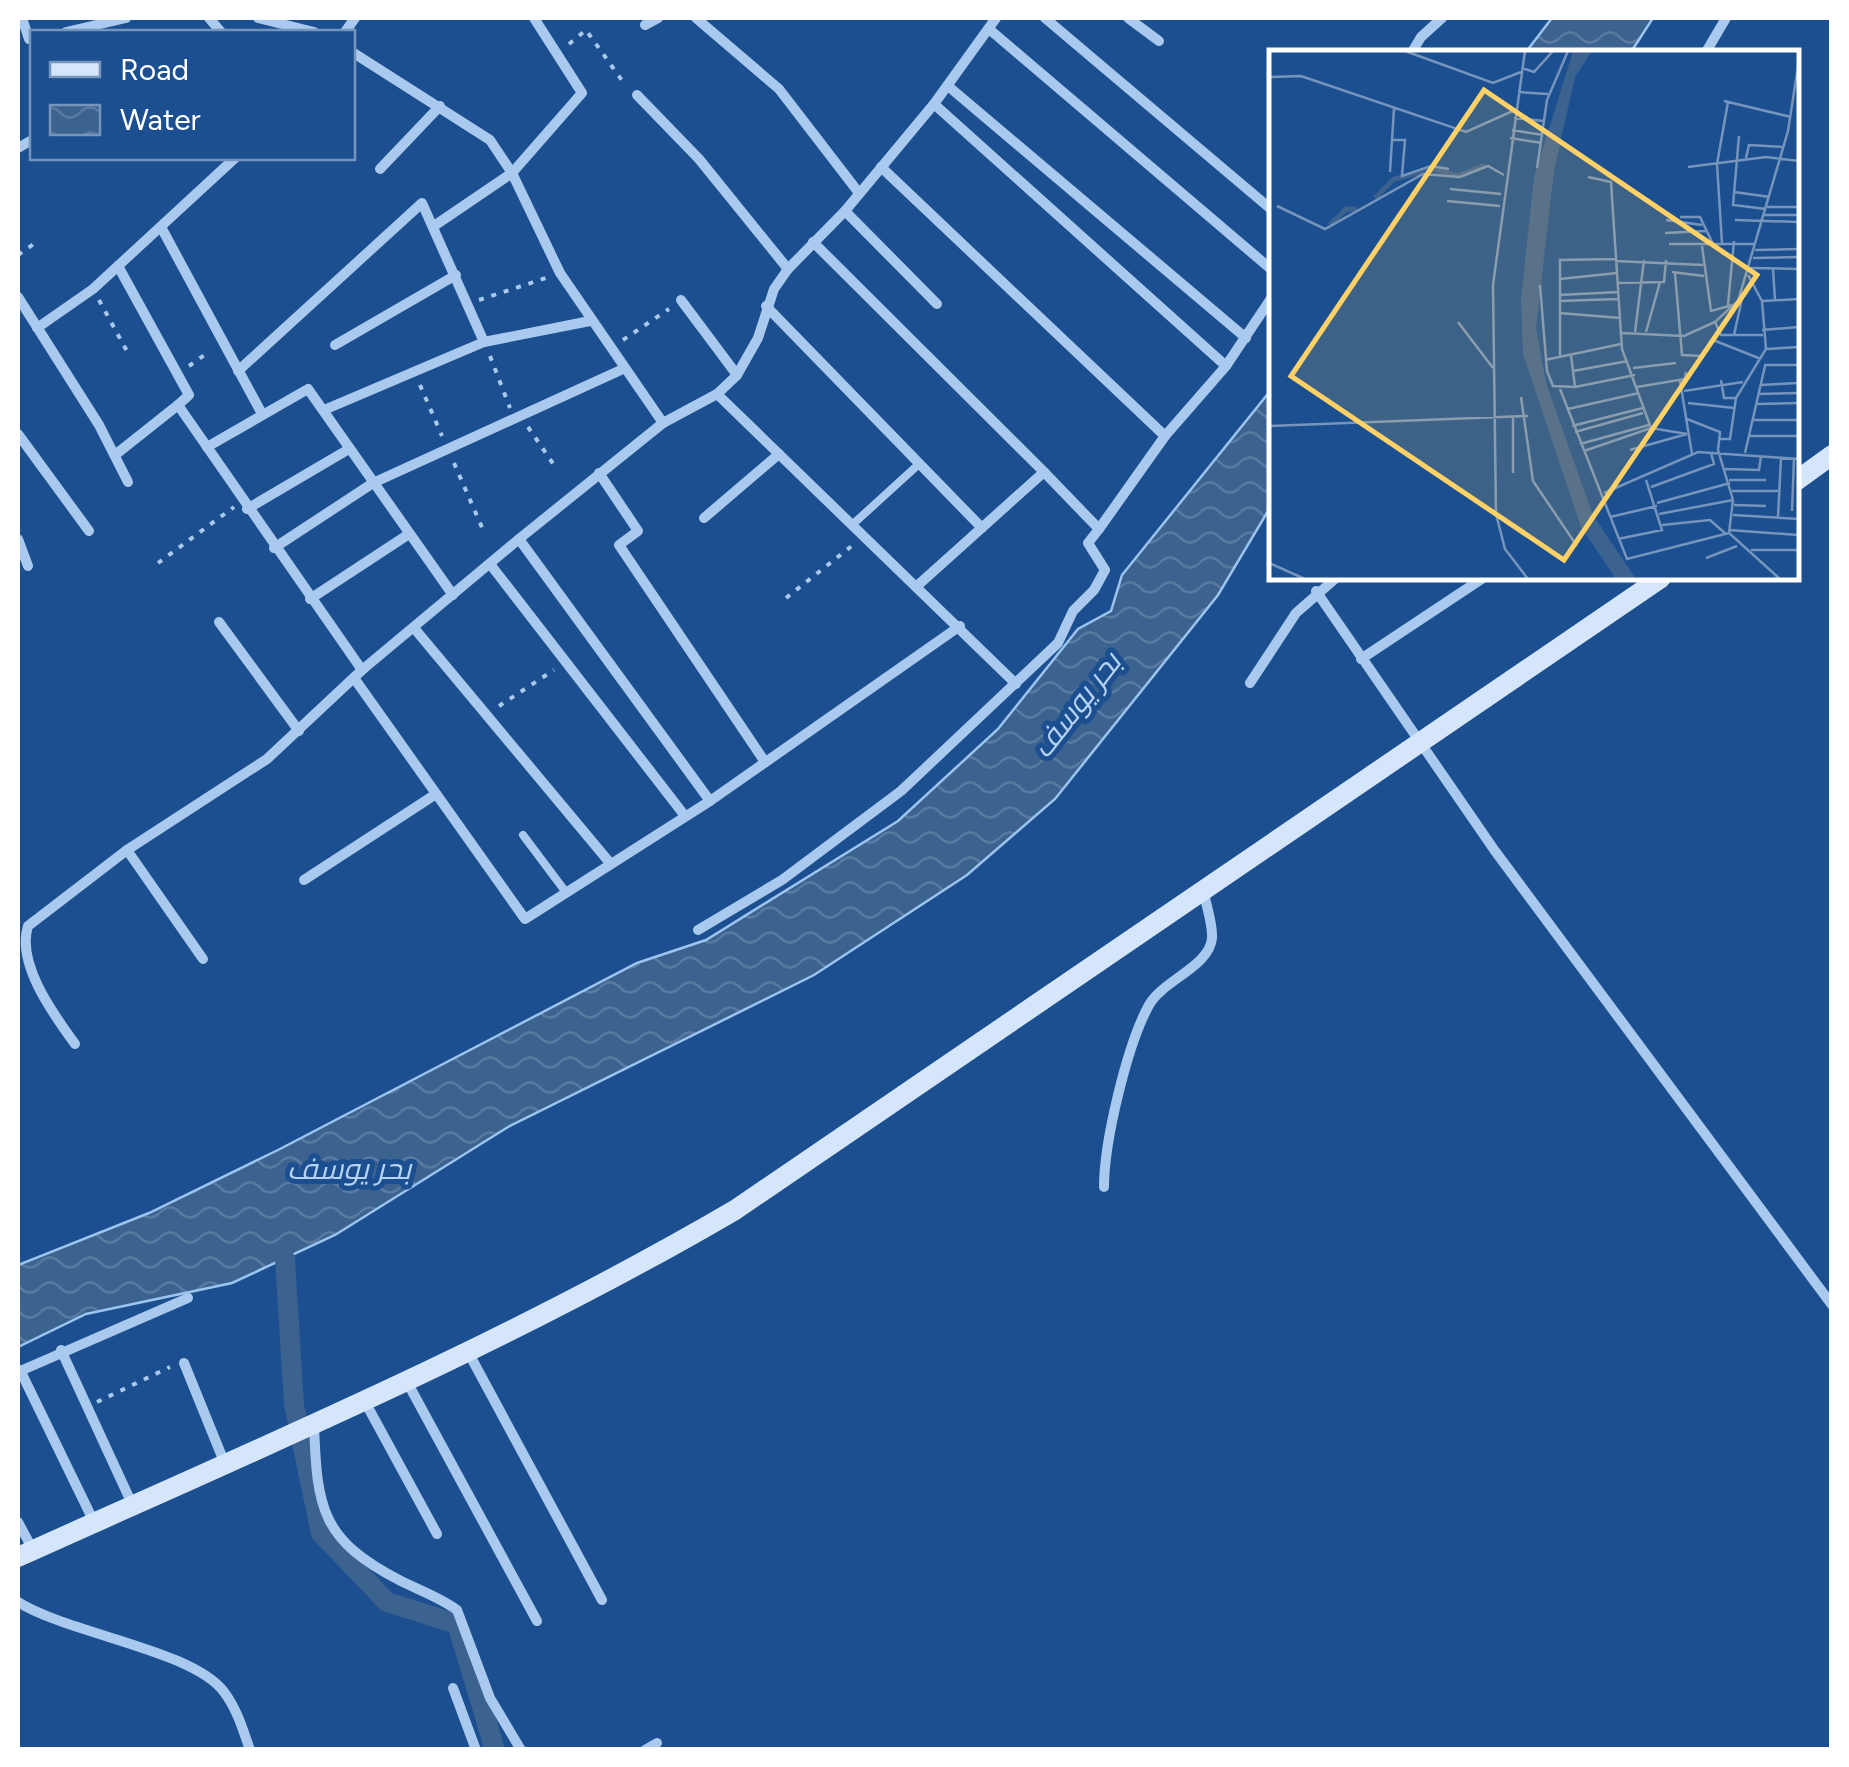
<svg xmlns="http://www.w3.org/2000/svg" width="1849" height="1767" viewBox="0 0 1849 1767" font-family="Figtree,Cairo,sans-serif">
	<style>
		.water { fill: url(#water-waves); stroke: #9cc4f0; stroke-width: 2.5 }
		.lines { fill: none; stroke-linecap: round; stroke-linejoin: round }
		.canal { stroke: #3c6290; stroke-width: 20 }
		.path { stroke: #a9c9ee; stroke-width: 4; stroke-dasharray: 5 8; stroke-linecap: butt }
		.lane { stroke: #a9c9ee; stroke-width: 8 }
		.street { stroke: #a9c9ee; stroke-width: 10 }
		.secondary { stroke: #d6e6fa; stroke-width: 20 }
		.labels { text-anchor: middle; dominant-baseline: central; stroke-width: 10; stroke-linejoin: round; paint-order: stroke }
		.water-label { font-size: 30px; font-style: italic; fill: #b5d3f5; stroke: #1b4f8f }
		.inset-river { fill: none; stroke: #3c6290; stroke-width: 5 }
		.inset-road { fill: none; stroke: #7695bc; stroke-width: 2.5 }
		.view { fill: #ffd166; fill-opacity: 0.15; stroke: #ffd166; stroke-width: 5 }
		.inset-edge { fill: none; stroke: #fff; stroke-width: 5 }
	</style>
	<defs>
		<pattern id="water-waves" width="16" height="10" patternUnits="userSpaceOnUse" patternTransform="scale(2.5)"><rect width="16" height="10" fill="#3c6290"/><path d="M0 5q4-4 8 0t8 0" fill="none" stroke="#597aa1"/></pattern>
	</defs>
	<rect width="100%" height="100%" fill="#1b4f8f"/>
	<!-- water -->
	<g class="water">
		<path d="M1552 18H1653L1631 52H1526Z"/>
		<path d="M1271 390V506L1218 595 1055 799 967 875 814 975 508 1127 335 1235 232 1283 86 1314 18 1347V1265L149 1213 278 1150 637 963 706 940 898 821 998 729 1078 629 1111 611 1122 575Z"/>
	</g>
	<g class="lines">
		<!-- canal -->
		<path class="canal" d="M285 1259 294 1405 321 1533 387 1602 457 1624 495 1750"/>
		<!-- path -->
		<g class="path">
			<path d="M569 44 586 30 626 86"/>
			<path d="M18 255 38 241"/>
			<path d="M99 300 128 353"/>
			<path d="M479 300 546 278"/>
			<path d="M623 340 669 309"/>
			<path d="M490 356 510 408"/>
			<path d="M189 366 210 351"/>
			<path d="M420 385 442 436"/>
			<path d="M528 427 556 468"/>
			<path d="M454 463 484 532"/>
			<path d="M158 563 234 507"/>
			<path d="M786 598 853 545"/>
			<path d="M499 706 554 670"/>
			<path d="M97 1402 170 1367"/>
		</g>
		<!-- lane -->
		<g class="lane">
			<path d="M852 525 919 464"/>
			<path d="M523 835 565 891"/>
		</g>
		<!-- street -->
		<g class="street">
			<path d="M22 18 29 39"/>
			<path d="M209 18 221 32"/>
			<path d="M258 18 314 32"/>
			<path d="M696 18 779 89 859 193"/>
			<path d="M1045 18 1272 210"/>
			<path d="M1128 18 1159 41"/>
			<path d="M645 25 658 18"/>
			<path d="M989 29 1272 270"/>
			<path d="M66 32 126 18"/>
			<path d="M345 32 355 18"/>
			<path d="M352 52 490 140 512 173 560 273 663 423"/>
			<path d="M1412 52 1421 37 1442 18"/>
			<path d="M1706 52 1726 18"/>
			<path d="M948 86 1246 338"/>
			<path d="M637 95 699 159 788 269"/>
			<path d="M934 104 1226 366"/>
			<path d="M18 148 32 140"/>
			<path d="M881 167 1165 436"/>
			<path d="M380 169 440 106"/>
			<path d="M845 211 937 304"/>
			<path d="M434 226 512 173 582 93 534 18"/>
			<path d="M161 227 261 412"/>
			<path d="M813 242 1044 472 917 586"/>
			<path d="M118 266 189 395 178 405 362 670"/>
			<path d="M18 297 99 425 128 482"/>
			<path d="M681 300 737 375"/>
			<path d="M766 306 982 528"/>
			<path d="M37 328 93 289 235 158"/>
			<path d="M335 345 456 275"/>
			<path d="M238 371 422 203 484 342"/>
			<path d="M717 394 1016 684"/>
			<path d="M324 410 484 342 590 321"/>
			<path d="M18 434 89 531"/>
			<path d="M207 447 308 389 453 595"/>
			<path d="M115 455 178 405"/>
			<path d="M599 473 638 531 619 545 765 762"/>
			<path d="M247 509 349 449"/>
			<path d="M704 518 779 454"/>
			<path d="M1099 529 1165 436 1226 366 1272 297"/>
			<path d="M18 539 28 566"/>
			<path d="M519 539 710 801"/>
			<path d="M274 548 373 483 623 369"/>
			<path d="M490 564 685 816"/>
			<path d="M1316 591 1495 851 1832 1305"/>
			<path d="M310 599 409 534"/>
			<path d="M219 622 299 731"/>
			<path d="M414 628 610 863"/>
			<path d="M1361 659 1483 578"/>
			<path d="M354 678 525 919 710 801 960 626"/>
			<path d="M1250 683 1296 613 1336 578"/>
			<path d="M127 850 203 959"/>
			<path d="M304 880 436 794"/>
			<path d="M698 930 782 880 901 791 1058 643 1073 611 1094 590 1105 570 1088 543 1099 529 1044 472"/>
			<path d="M75 1044C54 1015 16 964 28 926L127 850 267 759 362 670 519 539 663 423 717 394 737 375 758 338 774 289 788 269 845 211 934 104 996 18"/>
			<path d="M1104 1187C1104 1142 1127 1045 1149 1005 1162 981 1210 966 1212 938 1213 924 1206 906 1204 892"/>
			<path d="M61 1350 133 1506"/>
			<path d="M467 1350 602 1600"/>
			<path d="M184 1363 225 1464"/>
			<path d="M20 1370 94 1522"/>
			<path d="M18 1372 188 1298"/>
			<path d="M406 1380 537 1621"/>
			<path d="M364 1400 437 1534"/>
			<path d="M314 1424C317 1509 321 1540 401 1581 419 1590 441 1598 457 1610L490 1698 521 1750"/>
			<path d="M18 1522 33 1550"/>
			<path d="M18 1602C69 1634 193 1650 224 1692 237 1709 243 1730 250 1750"/>
			<path d="M453 1688 476 1750"/>
			<path d="M645 1750 657 1743"/>
		</g>
		<!-- secondary -->
		<g class="secondary">
			<path d="M1796 481 1832 455"/>
			<path d="M18 1557C260 1448 506 1344 735 1210L1661 578"/>
		</g>
	</g>
	<g class="labels">
		<!-- water labels -->
		<g class="water-label">
			<text transform="translate(1076 705) rotate(-52)">بحر يوسف</text>
			<text x="349" y="1168">بحر يوسف</text>
		</g>
	</g>
	<!-- overview -->
	<g transform="translate(1269 50)">
		<rect width="530" height="530" fill="#1b4f8f"/>
		<path d="M304 1H323L306 27 285 121 267 278 277 333 324 465 367 529H347L312 477 254 304 252 249 265 127Z" fill="#3c6290"/>
		<path class="inset-river" d="M106 148 125 129 165 119 189 126 216 115M61 175 77 159H88"/>
		<path class="inset-road" d="M136 1 224 33 252 22M256 1 224 235 227 464 236 499 259 529M253 18 265 22 284 1M0 27 32 26 197 82 246 60M249 42 279 44M455 51 522 67M245 68 275 71M243 80 274 85M470 86 464 155 497 159M241 88 273 93M123 90H136L133 126 162 116 180 119M477 108 480 95 515 97M419 117 497 107 530 111M268 118 278 50 299 1M121 122 125 58M319 127 342 132 353 299 382 378M181 139 232 144M465 142 501 147M178 151 231 156M8 156 56 179 154 124 191 127 219 116 235 125M498 157H530M495 165H530M411 167H431L445 196M397 170 433 175M466 170 530 172M396 183 437 181M453 193 448 114 459 52M400 194H487M433 196 442 261 464 255M486 200 530 199M484 208 530 207M346 211 434 215M481 218 530 219M504 219 506 250M403 222 435 226M406 223 413 305 433 306M291 229 348 223M349 233 395 232 397 210M271 235 278 321 284 336 306 337M290 245 350 242M290 251 350 249M493 251 530 249M459 255 465 191M290 263 352 268M189 272 224 318M446 272 452 285H494M493 280 530 277M366 282 375 210M377 282 391 232M353 283 415 286 446 272 469 251 519 81 530 10M465 285 474 244M444 290 492 309M497 299 530 297M302 305 306 337 366 325M291 308V210L346 209M276 310 352 294M495 315H530M364 318 407 313M304 321 359 311M452 330 455 348H467M411 331 423 404M491 335 530 333M368 337 416 329 417 322M291 339 358 509 460 483M415 341 474 332M490 344 530 343M252 347 264 431 308 496M419 353 465 358M488 354 530 353M299 359 370 343M418 369 451 382 449 400 464 450 460 483 511 529M485 370H530M0 376 259 366M303 376 374 358M306 382 374 363M481 386H530M450 389H461L467 348 497 299 493 251 479 225M311 394 380 375M361 400 418 384M315 401 382 378 418 384M476 403 496 316M456 419 490 420 492 406M244 423V366M460 430H497M382 437 445 414 442 403M463 441H509M335 443 429 402 530 409M388 453 461 433M465 455 497 456M523 461 525 409M390 464 464 450M464 465 530 469M341 467 388 456M509 467 512 408M393 475 441 470 457 484M460 480 530 485M349 489 393 480 377 430M482 500H530M437 508 468 496M0 513 36 529"/>
		<path class="view" d="M215 40 488 225 295 510 22 326Z"/>
		<rect width="530" height="530" class="inset-edge"/>
	</g>
	<!-- border -->
	<rect width="1849" height="1767" fill="none" stroke="#ffffff" stroke-width="40"/>
	<!-- legend -->
	<rect x="30" y="30" width="325" height="130" fill="#1b4f8f" stroke="#7695bc" stroke-width="2.5"/>
	<rect x="50" y="62" width="50" height="15" fill="#d6e6fa" stroke="#7695bc" stroke-width="2.5"/>
	<text x="120" y="80" font-size="30" fill="#ffffff">Road</text>
	<rect x="50" y="105" width="50" height="30" fill="url(#water-waves)" stroke="#7695bc" stroke-width="2.5"/>
	<text x="120" y="130" font-size="30" fill="#ffffff">Water</text>
</svg>
